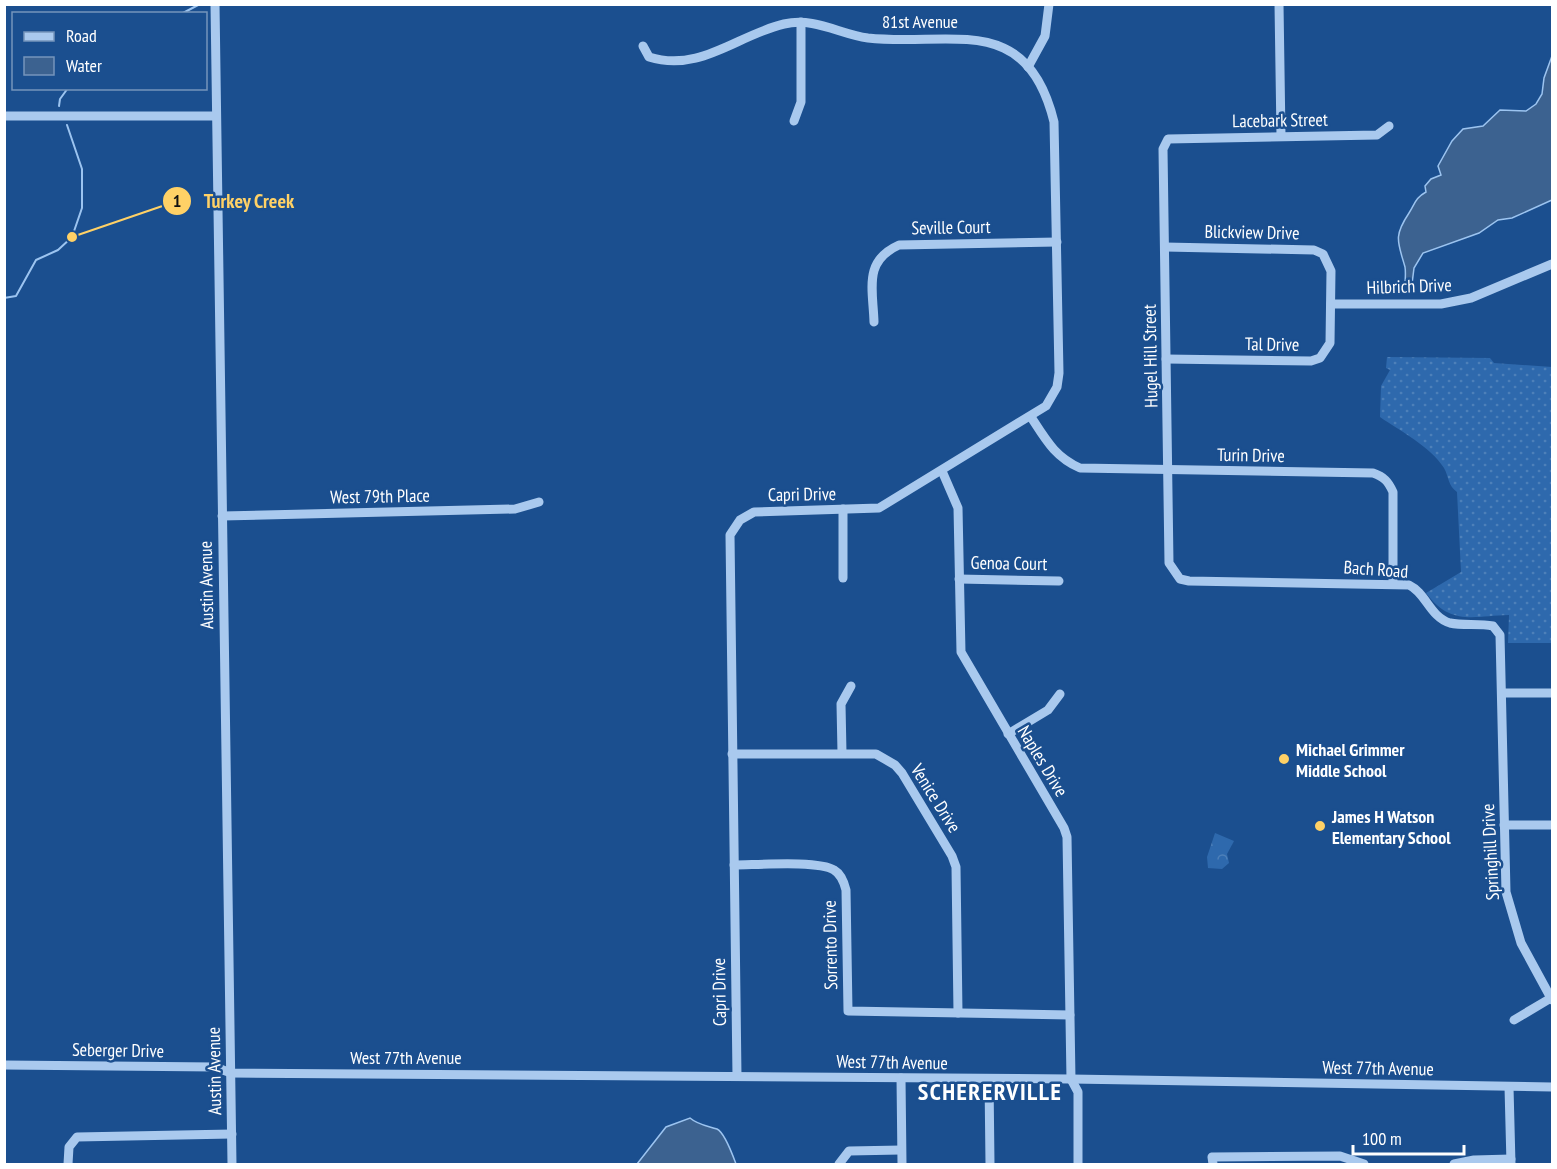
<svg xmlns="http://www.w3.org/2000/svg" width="1557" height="1169" viewBox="0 0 1557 1169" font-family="'PT Sans Narrow',sans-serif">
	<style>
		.grass { fill: url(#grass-dots) }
		.park { fill: url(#park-crowns) }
		.water { fill: #3c6290; stroke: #9cc4f0; stroke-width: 1.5 }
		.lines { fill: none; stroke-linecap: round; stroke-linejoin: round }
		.stream { stroke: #9cc4f0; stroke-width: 2 }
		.minor { stroke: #a9c9ee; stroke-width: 9 }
		.poi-dot { fill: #ffd166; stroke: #1b4f8f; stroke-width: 2 }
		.labels { text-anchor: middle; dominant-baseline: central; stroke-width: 5; stroke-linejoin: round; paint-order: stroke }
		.street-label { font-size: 18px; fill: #fff; stroke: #1b4f8f }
		.poi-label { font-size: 18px; font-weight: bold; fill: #fff; stroke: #1b4f8f; text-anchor: start }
		.district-label { font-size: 24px; font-weight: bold; letter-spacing: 1.5px; fill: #fff; stroke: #1b4f8f }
		.leader { fill: none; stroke: #ffd166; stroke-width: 2 }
		.callout-dot { fill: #ffd166; stroke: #1b4f8f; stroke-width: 2 }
		.mark-label { font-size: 18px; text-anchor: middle; font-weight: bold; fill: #111 }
		.callout-label { font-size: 20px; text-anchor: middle; font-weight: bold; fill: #ffd166; stroke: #1b4f8f; stroke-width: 5; stroke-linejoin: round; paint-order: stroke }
	</style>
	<defs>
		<pattern id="grass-dots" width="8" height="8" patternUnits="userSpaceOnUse" patternTransform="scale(1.5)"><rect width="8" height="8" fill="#2e69ad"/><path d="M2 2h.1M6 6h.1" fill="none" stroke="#4d80b9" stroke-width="1.8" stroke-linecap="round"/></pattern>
		<pattern id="park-crowns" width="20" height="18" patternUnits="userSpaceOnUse" patternTransform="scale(1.5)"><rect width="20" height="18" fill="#2e69ad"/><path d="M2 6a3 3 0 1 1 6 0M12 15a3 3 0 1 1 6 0" fill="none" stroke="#4d80b9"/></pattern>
	</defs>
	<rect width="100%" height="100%" fill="#1b4f8f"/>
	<!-- grass -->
	<path class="grass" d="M1387 357 1490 358 1494 363 1552 367V643H1508L1509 615C1472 616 1451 626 1426 593L1461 572 1457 492C1448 486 1449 477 1444 468 1430 446 1400 431 1380 417L1381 386 1390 370 1386 368Z"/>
	<!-- park -->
	<path class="park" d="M1215 833 1234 841 1227 854 1229 863 1222 869 1208 868 1207 857Z"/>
	<!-- water -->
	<g class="water">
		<path d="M1552 56V200L1512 218 1498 220 1479 233 1423 253 1414 268 1412 284 1405 286C1405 280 1406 273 1405 267 1398 242 1393 237 1409 213 1415 204 1415 198 1426 192L1425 186 1431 179 1441 175 1438 166 1452 141 1463 129 1483 126 1500 110 1526 111 1536 104 1542 94 1544 78Z"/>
		<path d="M690 1118C698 1125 708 1126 717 1129 725 1133 733 1156 736 1164H637L666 1127Z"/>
	</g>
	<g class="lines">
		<!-- stream -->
		<g class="stream">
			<path d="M149 14 183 13 200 4"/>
			<path d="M59 106 60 99 68 88"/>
			<path d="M4 298 16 296 36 260 58 250 72 237 82 208V169L67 125"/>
		</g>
		<!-- minor -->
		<g class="minor">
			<path d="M215 4 232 1164"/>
			<path d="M1279 4 1281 136"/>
			<path d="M643 46 649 57C700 73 737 35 784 24 815 17 839 34 868 38 950 47 1027 10 1054 122L1059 373 1057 387 1046 406 879 508 754 512 740 520 730 535 737 1076"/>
			<path d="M1028 67 1045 36 1049 4"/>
			<path d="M4 116H216"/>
			<path d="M794 121 801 102V22"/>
			<path d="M1389 126 1377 135 1168 139 1163 149 1169 563 1180 579 1189 581 1409 585C1426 593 1430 617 1450 623 1463 626 1479 623 1493 626L1500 635 1506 892 1521 943 1552 1000"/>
			<path d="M1165 247 1314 250 1323 254 1331 271 1330 343 1320 358 1311 361 1166 359"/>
			<path d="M1331 304H1441L1471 298 1552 264"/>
			<path d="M874 322C873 289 863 261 899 245L1057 242"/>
			<path d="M1031 417C1046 440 1055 457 1080 468L1373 473C1384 477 1388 481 1393 492V584"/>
			<path d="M942 471 958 508 961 652 1064 828 1067 837 1071 1079 1078 1092V1164"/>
			<path d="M843 509V578"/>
			<path d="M222 516 515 509 539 502"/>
			<path d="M959 579 1059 581"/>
			<path d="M1502 693H1552"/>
			<path d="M1008 734 1048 710 1060 694"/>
			<path d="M842 753 841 704 851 686"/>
			<path d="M732 754H876L895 765 902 773 952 856 956 867 958 1013"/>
			<path d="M1504 825H1552"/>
			<path d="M734 865C755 865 819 860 834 870 841 874 844 882 846 890L848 1011 1070 1015"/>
			<path d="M1514 1020 1551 998"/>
			<path d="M4 1065 215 1067 231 1073 1071 1079 1552 1087"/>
			<path d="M901 1078 902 1164"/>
			<path d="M989 1079 990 1164"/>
			<path d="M1509 1087 1511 1164"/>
			<path d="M68 1164 69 1147 77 1137 232 1134"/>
			<path d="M839 1164 849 1151 901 1150"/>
			<path d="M1213 1164 1212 1157 1340 1156 1364 1164"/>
			<path d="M1454 1164 1474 1160 1511 1159"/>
		</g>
	</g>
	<!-- markers -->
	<g class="poi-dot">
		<circle cx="1284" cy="759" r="6"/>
		<circle cx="1320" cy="826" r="6"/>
	</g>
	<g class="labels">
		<!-- street labels -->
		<g class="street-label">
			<text x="920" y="21">81st Avenue</text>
			<text transform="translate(1280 120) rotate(-1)">Lacebark Street</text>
			<text transform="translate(951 227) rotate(-1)">Seville Court</text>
			<text transform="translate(1252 232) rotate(1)">Blickview Drive</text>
			<text transform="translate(1409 286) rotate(-2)">Hilbrich Drive</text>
			<text transform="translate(1272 344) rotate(1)">Tal Drive</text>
			<text transform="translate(1150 356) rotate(-91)">Hugel Hill Street</text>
			<text transform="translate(1251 455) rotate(1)">Turin Drive</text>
			<text transform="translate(802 494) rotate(-1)">Capri Drive</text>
			<text transform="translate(380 496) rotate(-1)">West 79th Place</text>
			<text transform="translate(1009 563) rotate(1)">Genoa Court</text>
			<text transform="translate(1376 569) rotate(4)">Bach Road</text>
			<text transform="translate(206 585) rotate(-91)">Austin Avenue</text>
			<text transform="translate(1043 761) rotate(59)">Naples Drive</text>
			<text transform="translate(936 798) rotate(58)">Venice Drive</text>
			<text transform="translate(1490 852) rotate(-93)">Springhill Drive</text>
			<text transform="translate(830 945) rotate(-91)">Sorrento Drive</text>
			<text transform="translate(719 992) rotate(-91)">Capri Drive</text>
			<text transform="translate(118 1050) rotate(1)">Seberger Drive</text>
			<text x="406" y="1057">West 77th Avenue</text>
			<text transform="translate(892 1062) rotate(1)">West 77th Avenue</text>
			<text transform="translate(1378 1068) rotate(1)">West 77th Avenue</text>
			<text transform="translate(214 1071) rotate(-91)">Austin Avenue</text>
		</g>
		<!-- poi labels -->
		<g class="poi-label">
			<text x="1296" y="749">Michael Grimmer<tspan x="1296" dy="21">Middle School</tspan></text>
			<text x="1332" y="816">James H Watson<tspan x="1332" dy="21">Elementary School</tspan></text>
		</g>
		<!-- district labels -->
		<g class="district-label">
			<text x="990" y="1091">SCHERERVILLE</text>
		</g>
	</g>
	<!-- callouts -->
	<path class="leader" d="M72 237L177 201"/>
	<g class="callout-dot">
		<circle cx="72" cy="237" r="6"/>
		<circle cx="177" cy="201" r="15"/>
	</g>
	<g class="mark-label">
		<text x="177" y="207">1</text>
	</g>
	<g class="callout-label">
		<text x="249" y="208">Turkey Creek</text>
	</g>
	<!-- border -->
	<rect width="1557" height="1169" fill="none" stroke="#ffffff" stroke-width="12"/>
	<!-- legend -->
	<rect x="12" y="12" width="195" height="78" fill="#1b4f8f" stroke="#7695bc" stroke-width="1.5"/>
	<rect x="24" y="32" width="30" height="9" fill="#a9c9ee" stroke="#7695bc" stroke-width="1.5"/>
	<text x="66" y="42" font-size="18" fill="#ffffff">Road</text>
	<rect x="24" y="57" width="30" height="18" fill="#3c6290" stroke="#7695bc" stroke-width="1.5"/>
	<text x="66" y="72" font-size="18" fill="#ffffff">Water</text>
	<!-- scale -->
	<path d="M1353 1145v9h111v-9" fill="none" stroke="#ffffff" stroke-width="3"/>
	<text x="1362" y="1145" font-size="18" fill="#ffffff" stroke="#1b4f8f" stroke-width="4.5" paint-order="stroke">100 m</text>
</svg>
